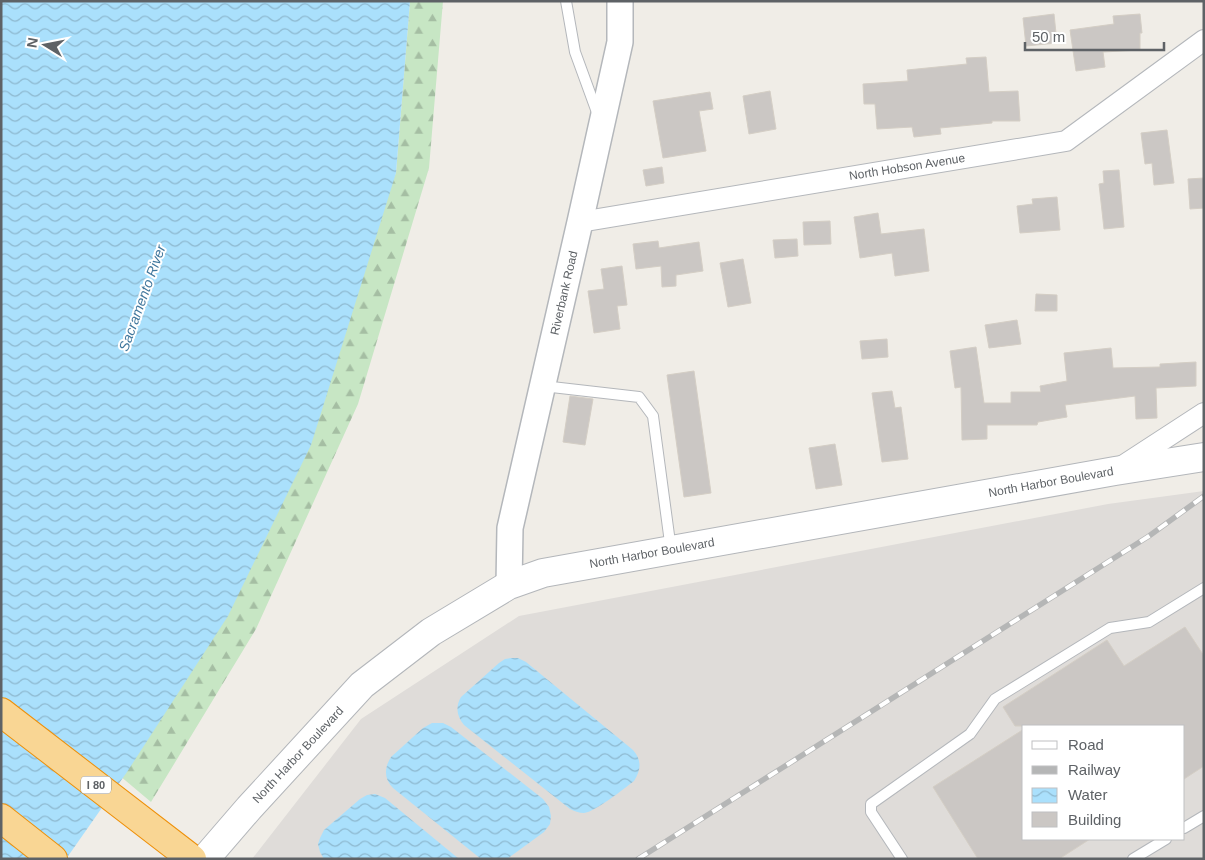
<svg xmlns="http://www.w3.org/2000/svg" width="1205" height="860" viewBox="0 0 1205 860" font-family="Helvetica,sans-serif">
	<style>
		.industrial { fill: #dfdcd9; fill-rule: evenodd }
		.forest { fill: url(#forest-firs) }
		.water { fill: url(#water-waves) }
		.building { fill: #cbc7c4; stroke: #d4cec5 }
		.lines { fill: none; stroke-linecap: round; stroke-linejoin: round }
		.service-casing { stroke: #b4b7bb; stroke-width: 12 }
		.minor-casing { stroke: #b4b7bb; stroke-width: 22 }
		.tertiary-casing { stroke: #b4b7bb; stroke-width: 28 }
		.secondary-casing { stroke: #b3b6ba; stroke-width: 30 }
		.motorway-casing { stroke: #ee9009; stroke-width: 30 }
		.service { stroke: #fff; stroke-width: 10 }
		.minor { stroke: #fff; stroke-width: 20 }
		.tertiary { stroke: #fff; stroke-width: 25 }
		.secondary { stroke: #fff; stroke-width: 28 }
		.motorway { stroke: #f9d694; stroke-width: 28 }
		.rail-casing { stroke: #b5b6b6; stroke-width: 5.5 }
		.rail { stroke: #fff; stroke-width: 4; stroke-dasharray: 11; stroke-linecap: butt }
		.labels { text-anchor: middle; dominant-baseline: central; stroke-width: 4; stroke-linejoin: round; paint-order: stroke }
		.shield { fill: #fff; stroke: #8e9194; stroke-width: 1 }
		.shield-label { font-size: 11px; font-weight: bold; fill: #5e6266 }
		.street-label { font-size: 12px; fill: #5e6266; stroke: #fff }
		.water-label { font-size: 14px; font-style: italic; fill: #40779d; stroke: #fff }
	</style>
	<defs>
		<pattern id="forest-firs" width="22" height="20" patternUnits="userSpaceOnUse" patternTransform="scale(1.25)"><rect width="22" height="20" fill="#c7e6c4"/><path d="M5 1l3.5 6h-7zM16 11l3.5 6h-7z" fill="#a5bea3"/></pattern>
		<pattern id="water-waves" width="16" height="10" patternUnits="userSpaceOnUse" patternTransform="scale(1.25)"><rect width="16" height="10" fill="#aae0fc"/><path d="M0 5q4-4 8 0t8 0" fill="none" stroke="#8eb9d0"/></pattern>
	</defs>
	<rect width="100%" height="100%" fill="#f0ede7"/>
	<!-- industrial -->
	<path class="industrial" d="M1204 491V859H252L361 719 519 616 1108 504ZM1024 726H1184V839H1024Z"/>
	<!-- forest -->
	<path class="forest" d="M410 1H443L429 168 358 404 256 629 151 802 107 765 396 173Z"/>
	<!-- water -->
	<g class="water">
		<path d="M1 1H410L396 173 311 445 228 616 127 772 66 859H1Z"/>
		<path d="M511 658H518L526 662 633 750C642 760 641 770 634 781 625 788 595 812 584 813 579 813 574 811 570 809L464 725C457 717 455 707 461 697L499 663 505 659Z"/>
		<path d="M432 723H443L451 727 543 799 549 807 551 816 550 824 544 832 507 859H481L393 788C384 779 384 768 391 757L423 728Z"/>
		<path d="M375 794 385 798 459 859H324L320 852 318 844 320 838 324 830 360 799 367 795Z"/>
	</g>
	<!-- building -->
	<g class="building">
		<path d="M1054 14 1057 43 1026 46 1023 18Z"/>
		<path d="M1140 14 1142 33H1140V50L1103 52 1105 67 1076 71 1070 30 1114 24 1113 16Z"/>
		<path d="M986 57 989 92 1018 91 1020 121H992V123L940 128 941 134 914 137 912 127 877 129 875 104H864L863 84 908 81 907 70 967 64 966 58Z"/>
		<path d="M770 91 776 129 749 134 743 96Z"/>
		<path d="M710 92 713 109 699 111 706 151 663 158 653 101Z"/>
		<path d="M1167 130 1174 183 1154 185 1152 163 1145 164 1141 133Z"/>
		<path d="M662 167 664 183 646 186 643 170Z"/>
		<path d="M1119 170 1124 227 1104 229 1099 184 1104 183 1103 171Z"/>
		<path d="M1204 178V208L1190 209 1188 179Z"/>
		<path d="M1057 197 1060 230 1020 233 1017 206 1033 204 1032 199Z"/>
		<path d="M878 213 881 234 924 229 929 271 895 276 892 253 860 258 854 217Z"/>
		<path d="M830 221 831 244 804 245 803 222Z"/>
		<path d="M797 239 798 256 775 258 773 240Z"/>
		<path d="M658 241 659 248 699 242 703 271 676 275V286L662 287 661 266 636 269 633 244Z"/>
		<path d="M743 259 751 303 728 307 720 263Z"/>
		<path d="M622 266 627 305 617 306 620 329 594 333 588 291 604 289 601 269Z"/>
		<path d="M1036 294 1057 295V311H1035Z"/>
		<path d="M1017 320 1021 344 989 348 985 325Z"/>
		<path d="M887 339 888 357 862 359 860 341Z"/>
		<path d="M976 347 984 403H1011V392H1041L1040 386 1067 381 1064 353 1111 348 1113 368 1160 367V364L1196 362V386L1156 388 1157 418 1136 419 1135 396 1065 405 1067 417 1038 422 1037 425H987V439L962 440 961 387 955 388 950 351Z"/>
		<path d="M694 371 711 493 684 497 667 375Z"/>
		<path d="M892 391 895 408 901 407 908 459 882 462 872 393Z"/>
		<path d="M570 396 593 399 585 445 563 442Z"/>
		<path d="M835 444 842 485 816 489 809 448Z"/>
		<path d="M1185 627 1204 656V766L1184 779V726H1015L1003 707 1107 640 1124 666Z"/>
		<path d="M1024 729V839H1090L1059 859H978L933 787Z"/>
	</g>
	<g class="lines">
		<!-- service casing -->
		<g class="service-casing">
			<g id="service">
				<path d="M566 1 575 52 598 115"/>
				<path d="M543 386 639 397 653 416 671 550"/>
				<path d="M1184 828 1204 816"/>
				<path d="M902 859 871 812V804L970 734 995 699 1110 628 1149 622 1204 588"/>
				<path d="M1133 859 1166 839"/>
			</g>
		</g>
		<!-- minor casing -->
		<g class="minor-casing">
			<g id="minor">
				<path d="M580 222 1066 141 1204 40"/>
				<path d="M1121 467 1204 413"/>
			</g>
		</g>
		<!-- tertiary casing -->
		<g class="tertiary-casing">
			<path id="tertiary" d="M509 585 510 528 580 222 620 42V1"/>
		</g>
		<!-- secondary casing -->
		<g class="secondary-casing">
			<path id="secondary" d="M205 859 249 808 362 685 431 632 509 585 543 573 1115 471 1204 457"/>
		</g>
		<!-- motorway casing -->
		<g class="motorway-casing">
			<g id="motorway">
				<path d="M1 712 192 859"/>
				<path d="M1 818 53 859"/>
			</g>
		</g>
		<!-- service -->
		<use href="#service" class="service"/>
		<!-- minor -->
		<use href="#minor" class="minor"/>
		<!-- tertiary -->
		<use href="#tertiary" class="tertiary"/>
		<!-- secondary -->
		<use href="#secondary" class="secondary"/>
		<!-- motorway -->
		<use href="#motorway" class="motorway"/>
		<!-- rail casing -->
		<g class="rail-casing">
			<path id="rail" d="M638 859 1149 536 1204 496"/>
		</g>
		<!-- rail -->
		<use href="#rail" class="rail"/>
	</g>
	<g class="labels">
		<!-- shield labels -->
		<rect class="shield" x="81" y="776.5" width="30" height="17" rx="4"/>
		<g class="shield-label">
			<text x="96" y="785">I 80</text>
		</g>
		<!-- street labels -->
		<g class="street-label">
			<text transform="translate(907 167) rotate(-9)">North Hobson Avenue</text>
			<text transform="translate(564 293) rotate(-77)">Riverbank Road</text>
			<text transform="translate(1051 482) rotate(-10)">North Harbor Boulevard</text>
			<text transform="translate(652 553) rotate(-10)">North Harbor Boulevard</text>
			<text transform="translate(298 755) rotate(-47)">North Harbor Boulevard</text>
		</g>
		<!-- water labels -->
		<g class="water-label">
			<text transform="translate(142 298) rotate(-70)">Sacramento River</text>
		</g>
	</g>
	<!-- border -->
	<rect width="1205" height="860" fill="none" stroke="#5e6266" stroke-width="5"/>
	<!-- legend -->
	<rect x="1022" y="725" width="162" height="115" fill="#ffffff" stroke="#bfc0c2"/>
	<rect x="1032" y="741" width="25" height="8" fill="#ffffff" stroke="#bfc0c2"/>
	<text x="1068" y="750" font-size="15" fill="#5e6266">Road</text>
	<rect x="1032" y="766" width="25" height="8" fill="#b5b6b6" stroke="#bfc0c2"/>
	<text x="1068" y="775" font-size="15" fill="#5e6266">Railway</text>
	<rect x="1032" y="788" width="25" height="15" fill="url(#water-waves)" stroke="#bfc0c2"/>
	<text x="1068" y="800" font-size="15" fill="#5e6266">Water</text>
	<rect x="1032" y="812" width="25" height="15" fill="#cbc7c4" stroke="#bfc0c2"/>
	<text x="1068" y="825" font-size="15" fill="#5e6266">Building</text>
	<!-- north arrow -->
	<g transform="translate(45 45) rotate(280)" stroke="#ffffff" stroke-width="4" paint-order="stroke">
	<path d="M0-4L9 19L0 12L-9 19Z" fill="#5e6266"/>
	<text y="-8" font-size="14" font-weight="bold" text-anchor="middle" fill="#5e6266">N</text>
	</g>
	<!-- scale -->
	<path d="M1025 42v8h139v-8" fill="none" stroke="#5e6266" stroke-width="2.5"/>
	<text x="1032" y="42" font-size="15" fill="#5e6266" stroke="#ffffff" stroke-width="4" paint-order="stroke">50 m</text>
</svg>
